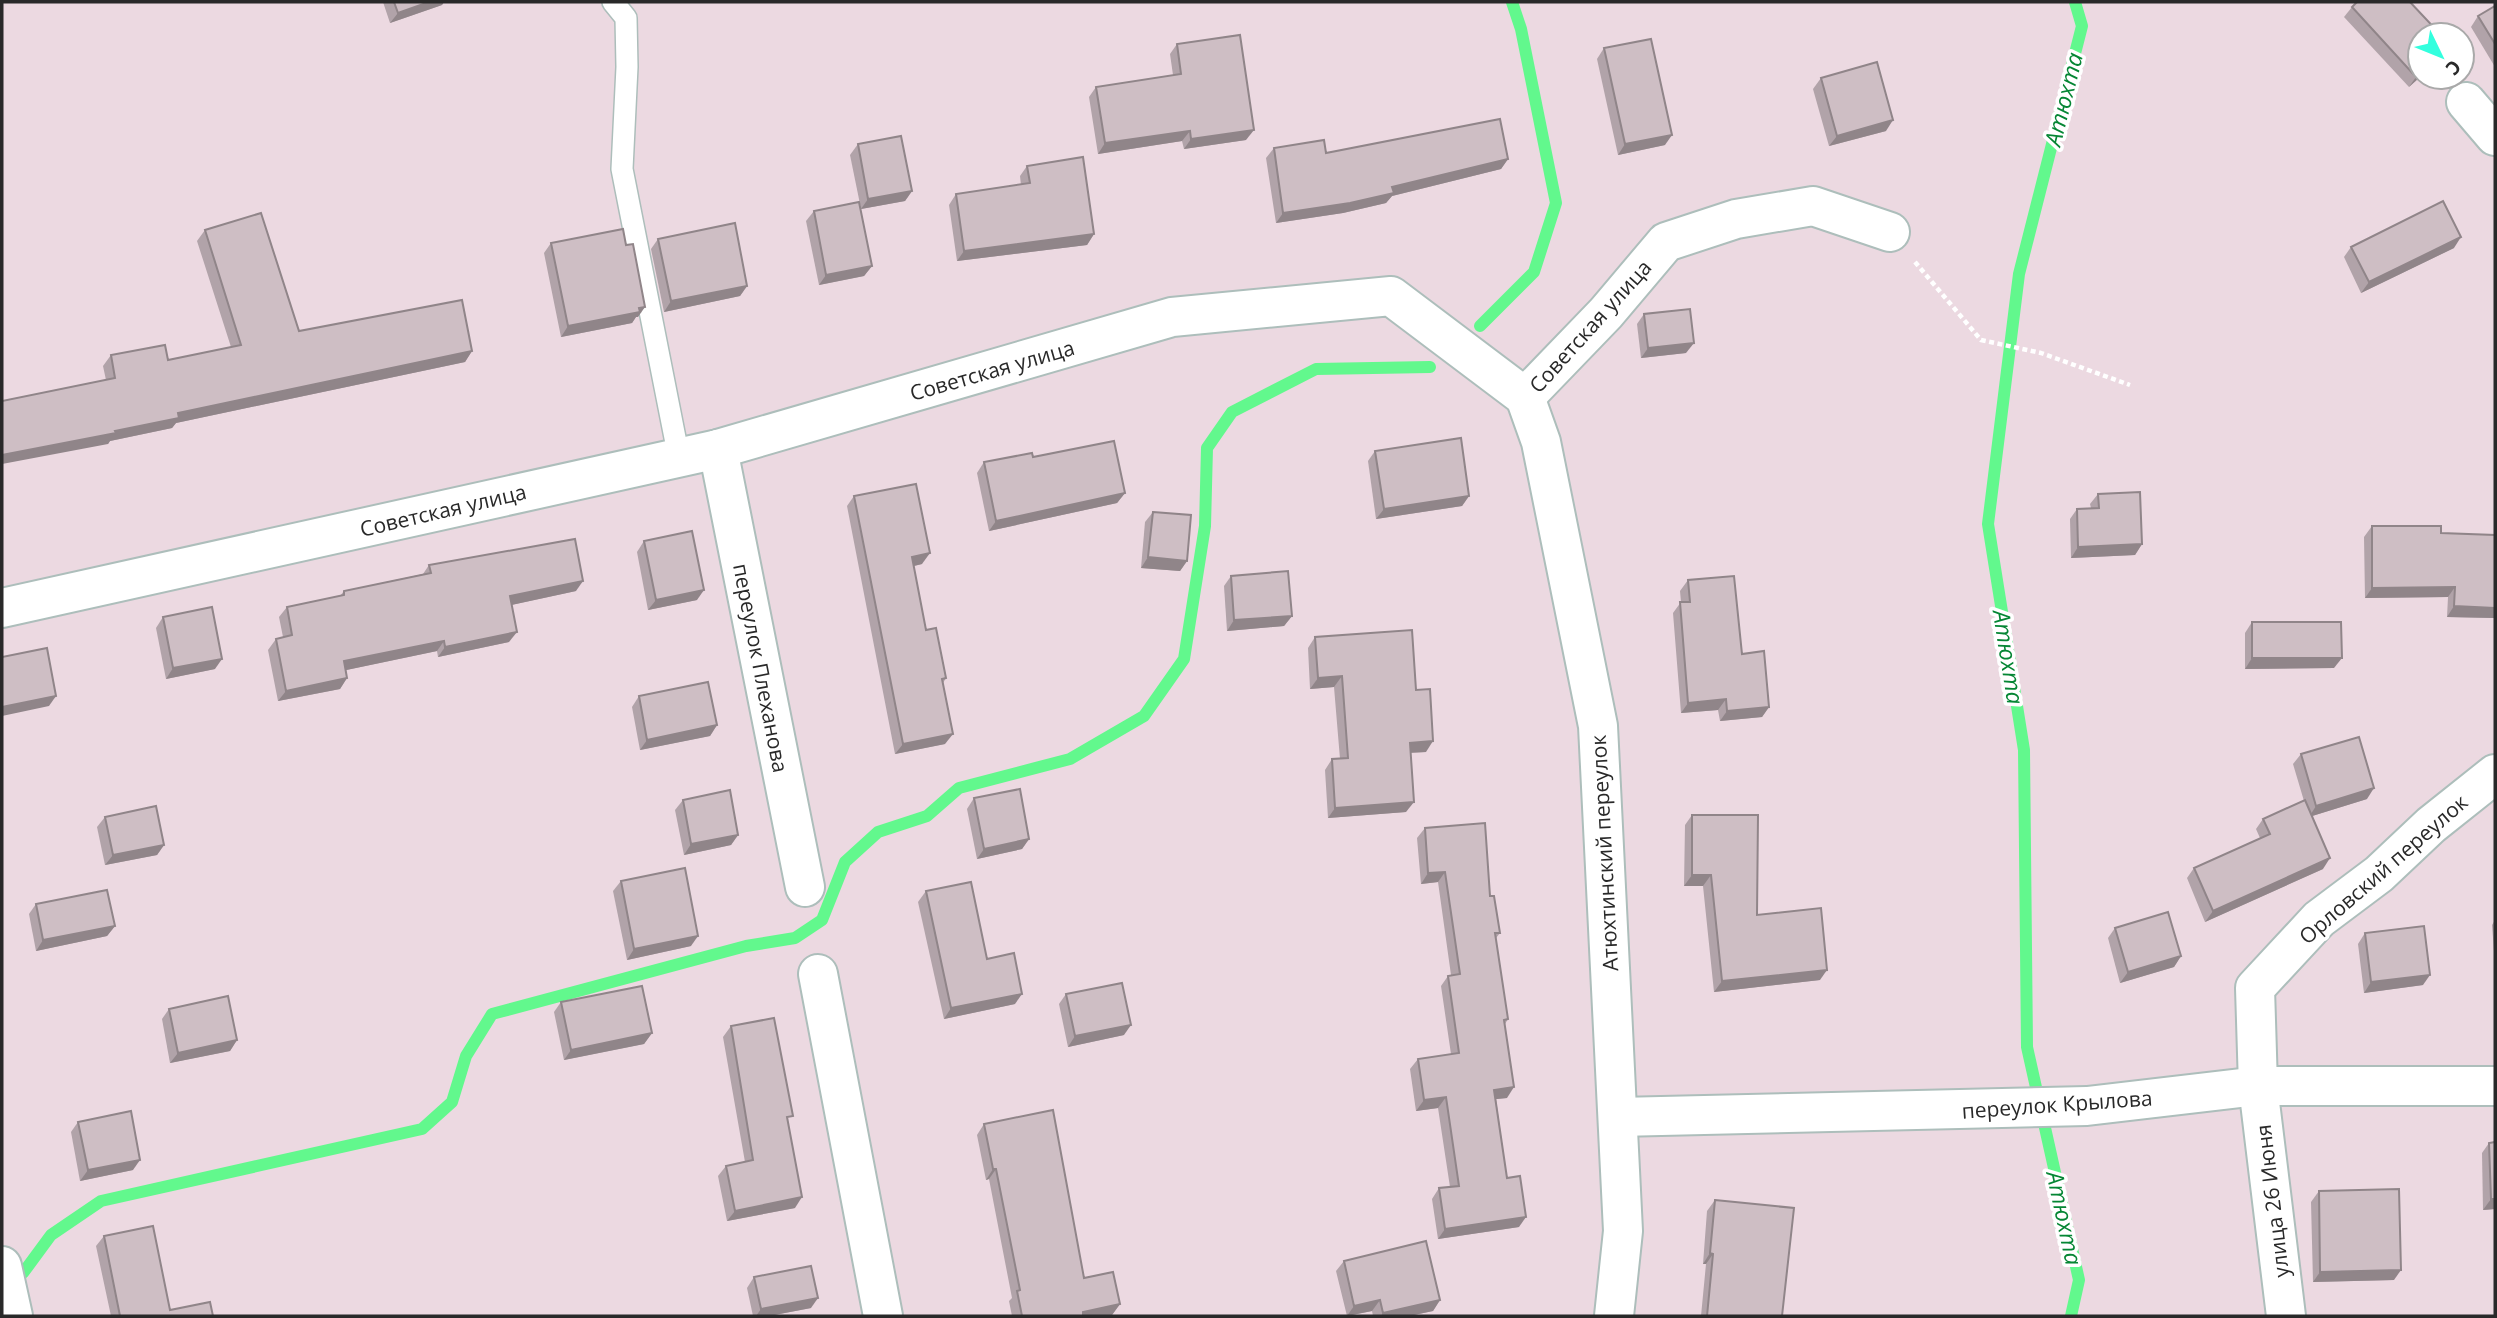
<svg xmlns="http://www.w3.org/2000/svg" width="2497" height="1318" viewBox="0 0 2497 1318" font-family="'Open Sans',sans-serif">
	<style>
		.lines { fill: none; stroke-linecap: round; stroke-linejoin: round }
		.stream { stroke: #62f88d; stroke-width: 12 }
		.lane-casing { stroke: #adbebb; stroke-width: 24 }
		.street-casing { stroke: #adbebb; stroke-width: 42 }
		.path { stroke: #fff; stroke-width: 4.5; stroke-dasharray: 5 3.5; stroke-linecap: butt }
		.lane { stroke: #fff; stroke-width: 21 }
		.street { stroke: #fff; stroke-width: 38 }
		.wall { fill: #b1a3a9 }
		.shaded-wall { fill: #908589 }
		.building { fill: #cebec4; stroke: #908589; stroke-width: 2 }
		.labels { text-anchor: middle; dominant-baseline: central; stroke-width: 7; stroke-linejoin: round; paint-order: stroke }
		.street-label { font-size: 21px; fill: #292929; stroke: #fff }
		.water-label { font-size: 23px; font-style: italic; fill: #058634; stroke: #fff }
	</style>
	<rect width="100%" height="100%" fill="#ecd9e1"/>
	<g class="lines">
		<!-- stream -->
		<g class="stream">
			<path d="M1480 326 1534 272 1556 203 1521 29 1512 2"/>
			<path d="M23 1273 51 1235 101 1201 422 1129 452 1102 466 1056 492 1014 746 946 795 938 822 920 845 862 878 832 927 816 959 788 1070 759 1144 716 1184 659 1205 526 1207 448 1232 412 1316 369 1430 367"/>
			<path d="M2071 1316 2079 1280 2027 1047 2024 750 1988 524 2019 274 2082 26 2075 2"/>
		</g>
		<!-- lane casing -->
		<g class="lane-casing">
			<path id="lane" d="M613 2 626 18 627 67 622 169 679 458"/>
		</g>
		<!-- street casing -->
		<g class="street-casing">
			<g id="street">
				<path d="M2466 102 2495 136"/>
				<path d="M1525 397 1541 442 1598 726 1623 1231 1614 1316"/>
				<path d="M1525 397 1606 313 1666 242 1736 219 1813 206 1890 232"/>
				<path d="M718 449 805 887"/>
				<path d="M2 608 718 449 1172 317 1391 296 1525 397"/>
				<path d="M818 974 883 1316"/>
				<path d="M1618 1117 2087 1106 2258 1086H2495"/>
				<path d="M2 1266 13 1316"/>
				<path d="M2286 1316 2258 1086 2255 988 2319 919 2379 874 2431 825 2495 774"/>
			</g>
		</g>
		<!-- path -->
		<path class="path" d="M1915 262 1981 340 2041 353 2130 385"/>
		<!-- lane -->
		<use href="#lane" class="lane"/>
		<!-- street -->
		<use href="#street" class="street"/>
	</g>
	<!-- wall -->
	<g class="wall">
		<path d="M383 2H444L442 5 390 23Z"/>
		<path d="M2495 6V67L2471 27 2478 16Z"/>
		<path d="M2352 7 2420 35V77L2409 87 2344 17Z"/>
		<path d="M1177 44 1246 140 1184 149 1182 141 1098 154 1089 97 1096 87 1173 75 1170 54Z"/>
		<path d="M1604 48 1665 145 1618 155 1597 59Z"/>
		<path d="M1821 78 1886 131 1829 146 1813 89Z"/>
		<path d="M858 144 912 191 905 201 861 209 850 155Z"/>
		<path d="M1274 148 1326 153 1508 159 1501 169 1392 196 1386 203 1343 213 1276 223 1266 158Z"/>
		<path d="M1027 166 1094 234 1087 245 957 261 949 205 956 194 1021 185 1020 176Z"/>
		<path d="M814 211 872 266 864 276 819 285 806 221Z"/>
		<path d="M205 230 299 331 472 351 465 362 176 423 172 428 110 441 108 444 106 380 103 366 111 355 168 360 231 347 197 241Z"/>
		<path d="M658 239 747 286 740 296 664 312 651 249Z"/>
		<path d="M551 243 638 317H636L632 323 561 337 544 253Z"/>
		<path d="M2351 247 2454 248 2361 293 2344 257Z"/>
		<path d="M1644 314 1686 353 1641 358 1637 324Z"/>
		<path d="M1375 451 1469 496 1462 506 1376 519 1368 461Z"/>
		<path d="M984 462 1125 493 1117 503 989 531 977 473Z"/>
		<path d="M2098 494 2142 544 2135 555 2071 558 2070 519 2077 509 2091 508 2090 504Z"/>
		<path d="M854 496 922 564 914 566 926 630 946 678 943 683 945 744 895 754 847 506Z"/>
		<path d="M1153 512 1187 561 1180 571 1141 568 1145 522Z"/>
		<path d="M2372 526 2441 533 2495 535V618L2447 617 2448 597 2365 598 2364 537Z"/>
		<path d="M644 541 697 600 648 610 637 552Z"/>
		<path d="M429 565 576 591 511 605 509 642 438 657 437 651 346 670 347 678 340 689 278 701 268 650 276 639 283 637 279 617 287 607 340 596 344 591 423 574Z"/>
		<path d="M1231 576 1292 616 1284 626 1227 631 1224 586Z"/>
		<path d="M1688 580 1742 654 1769 707 1762 717 1720 721 1718 710 1681 713 1673 613 1681 602 1680 591Z"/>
		<path d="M163 617 215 669 166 679 156 628Z"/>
		<path d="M2252 622 2334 668 2245 669V633Z"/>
		<path d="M1315 637 1416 690 1426 752 1410 753 1406 812 1328 818 1325 770 1332 759H1340L1334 687 1310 689 1308 648Z"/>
		<path d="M639 696 717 725 710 736 640 750 632 707Z"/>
		<path d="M2301 754 2367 799 2312 816 2323 869 2205 922 2187 878 2194 868 2260 838 2256 829 2263 819 2304 801 2293 764Z"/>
		<path d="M974 798 1029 839 1022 849 977 859 967 809Z"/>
		<path d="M683 800 738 835 731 845 684 855 675 810Z"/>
		<path d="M1692 815 1757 915 1820 980 1714 992 1703 886H1684L1685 825Z"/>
		<path d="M105 817 164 845 157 855 105 865 97 827Z"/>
		<path d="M1425 828 1490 896 1500 933 1496 938 1508 1019 1505 1024 1507 1098 1496 1099 1507 1178 1519 1227 1438 1239 1432 1199 1439 1188 1450 1187 1438 1108 1416 1111 1410 1069 1418 1059 1451 1054 1441 986 1448 976 1451 975 1438 882 1421 884 1417 838Z"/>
		<path d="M621 881 691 946 627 960 613 891Z"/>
		<path d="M926 891 987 959 1015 1004 944 1019 918 902Z"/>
		<path d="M36 904 115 926 107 936 36 951 29 914Z"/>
		<path d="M2495 920V964L2492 925Z"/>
		<path d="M2115 928 2181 956 2174 967 2120 983 2108 938Z"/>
		<path d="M2365 933 2423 985 2364 993 2358 944Z"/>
		<path d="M1066 994 1124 1035 1068 1047 1059 1004Z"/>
		<path d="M561 1002 652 1033 644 1044 564 1060 554 1012Z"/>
		<path d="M169 1009 237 1040 230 1051 170 1063 162 1019Z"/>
		<path d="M731 1026 788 1123 795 1208 727 1221 718 1176 726 1166 745 1162 723 1037Z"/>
		<path d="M78 1122 133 1170 80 1181 71 1132Z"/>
		<path d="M984 1124 1084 1278 1120 1304 1112 1315 1106 1316H1012L1009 1301 1012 1298 989 1179 986 1180 977 1135Z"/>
		<path d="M2489 1143 2495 1209 2483 1210 2482 1153Z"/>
		<path d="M2319 1191 2394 1280 2313 1282 2311 1202Z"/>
		<path d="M1715 1200 1782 1316H1701L1706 1264H1703L1707 1211Z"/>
		<path d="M104 1236 170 1310 213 1316H111L96 1246Z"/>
		<path d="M1344 1261 1440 1300 1433 1311 1409 1316H1373L1372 1311 1347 1316 1336 1271Z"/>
		<path d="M754 1277 811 1308 769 1316H753L747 1288Z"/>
	</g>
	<!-- shaded-wall -->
	<g class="shaded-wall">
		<path d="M429 2H444L442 5 390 23 398 13Z"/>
		<path d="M2420 73V77L2409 87 2416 77Z"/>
		<path d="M1893 120 1886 131 1829 146 1837 136Z"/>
		<path d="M1254 130 1246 140 1184 149 1191 139Z"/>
		<path d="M1190 131 1182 141 1098 154 1105 143Z"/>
		<path d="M1672 135 1665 145 1618 155 1625 144Z"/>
		<path d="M1508 159 1501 169 1392 196 1386 203 1343 213 1276 223 1283 213Z"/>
		<path d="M912 191 905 201 861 209 868 199Z"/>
		<path d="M1094 234 1087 245 957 261 964 251Z"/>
		<path d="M2461 237 2454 248 2361 293 2369 282Z"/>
		<path d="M872 266 864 276 819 285 826 275Z"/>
		<path d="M747 286 740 296 664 312 671 301Z"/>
		<path d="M645 307 638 317H636L632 323 561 337 568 326Z"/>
		<path d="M1694 343 1686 353 1641 358 1648 348Z"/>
		<path d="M472 351 465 362 176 423 172 428 110 441 108 444 2 464V455L115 431 178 413Z"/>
		<path d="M1125 493 1117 503 989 531 996 521Z"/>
		<path d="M1469 496 1462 506 1376 519 1384 509Z"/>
		<path d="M2142 544 2135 555 2071 558 2078 547Z"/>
		<path d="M930 553 922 564 905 568 912 557Z"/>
		<path d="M1148 557 1187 561 1180 571 1141 568Z"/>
		<path d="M583 581 576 591 502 607 510 596Z"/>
		<path d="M2455 587 2448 597 2365 598 2372 588Z"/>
		<path d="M704 590 697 600 648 610 656 600Z"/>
		<path d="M2454 606 2495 608V618L2447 617Z"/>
		<path d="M1292 616 1284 626 1227 631 1234 620Z"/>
		<path d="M517 632 509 642 438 657 445 647Z"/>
		<path d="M444 641 437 651 337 672 344 661Z"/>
		<path d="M2252 658H2342L2334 668 2245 669Z"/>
		<path d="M222 659 215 669 166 679 173 668Z"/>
		<path d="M1342 676 1334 687 1310 689 1318 678Z"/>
		<path d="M347 678 340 689 278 701 286 691Z"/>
		<path d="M56 696 49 706 2 716V707Z"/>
		<path d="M1726 699 1718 710 1681 713 1688 703Z"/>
		<path d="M1769 707 1762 717 1720 721 1727 711Z"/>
		<path d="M717 725 710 736 640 750 647 740Z"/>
		<path d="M953 734 945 744 895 754 903 744Z"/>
		<path d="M1433 741 1426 752 1402 753 1410 743Z"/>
		<path d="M2374 788 2367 799 2309 817 2316 806Z"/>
		<path d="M1414 802 1406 812 1328 818 1335 808Z"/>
		<path d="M738 835 731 845 684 855 691 844Z"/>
		<path d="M1029 839 1022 849 977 859 984 849Z"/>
		<path d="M164 845 157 855 105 865 113 855Z"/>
		<path d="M2330 858 2323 869 2205 922 2213 911Z"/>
		<path d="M1445 872 1438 882 1421 884 1428 873Z"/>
		<path d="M1692 875H1711L1703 886H1684Z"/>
		<path d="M115 926 107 936 36 951 43 940Z"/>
		<path d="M698 936 691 946 627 960 634 949Z"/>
		<path d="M2181 956 2174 967 2120 983 2128 972Z"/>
		<path d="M1827 970 1820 980 1714 992 1722 981Z"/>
		<path d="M2430 975 2423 985 2364 993 2371 982Z"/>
		<path d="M1022 994 1015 1004 944 1019 951 1008Z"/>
		<path d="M1131 1025 1124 1035 1068 1047 1075 1036Z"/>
		<path d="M652 1033 644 1044 564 1060 571 1050Z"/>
		<path d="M237 1040 230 1051 170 1063 178 1053Z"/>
		<path d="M1514 1087 1507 1098 1487 1100 1494 1090Z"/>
		<path d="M1446 1097 1438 1108 1416 1111 1424 1100Z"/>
		<path d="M140 1160 133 1170 80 1181 88 1170Z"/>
		<path d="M993 1169H996L989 1179 986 1180Z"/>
		<path d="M802 1197 795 1208 727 1221 735 1211Z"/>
		<path d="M2491 1199H2495V1209L2483 1210Z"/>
		<path d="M1526 1217 1519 1227 1438 1239 1445 1229Z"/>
		<path d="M1710 1253 1713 1254 1706 1264H1703Z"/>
		<path d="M2401 1270 2394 1280 2313 1282 2320 1272Z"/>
		<path d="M818 1298 811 1308 769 1316H756L761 1309Z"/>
		<path d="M1380 1300 1372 1311 1347 1316 1354 1306Z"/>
		<path d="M1440 1300 1433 1311 1409 1316H1381L1383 1313Z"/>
		<path d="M1120 1304 1112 1315 1106 1316H1080L1083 1312Z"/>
	</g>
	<!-- building -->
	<g class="building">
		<path d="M394 2H429L398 13Z"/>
		<path d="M2357 2H2410L2441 35H2420V73L2416 77 2352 7Z"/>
		<path d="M2495 6V44L2478 16Z"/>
		<path d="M1240 35 1254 130 1191 139 1190 131 1105 143 1096 87 1181 74 1177 44Z"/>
		<path d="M1651 39 1672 135 1625 144 1604 48Z"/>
		<path d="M1877 62 1893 120 1837 136 1821 78Z"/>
		<path d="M1500 119 1508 159 1392 187 1394 193 1350 203 1283 213 1274 148 1324 140 1326 153Z"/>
		<path d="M901 136 912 191 868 199 858 144Z"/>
		<path d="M1083 157 1094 234 964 251 956 194 1030 183 1027 166Z"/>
		<path d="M2443 201 2461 237 2369 282 2351 247Z"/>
		<path d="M859 202 872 266 826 275 814 211Z"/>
		<path d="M261 213 299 331 462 300 472 351 178 413 179 418 115 431 116 433 2 455V401L115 378 111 355 165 345 168 360 241 345 205 230Z"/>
		<path d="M735 223 747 286 671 301 658 239Z"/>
		<path d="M623 229 626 245 633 244 645 307 639 308 640 312 568 326 551 243Z"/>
		<path d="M1690 309 1694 343 1648 348 1644 314Z"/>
		<path d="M1461 438 1469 496 1384 509 1375 451Z"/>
		<path d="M1114 441 1125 493 996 521 984 462 1032 453 1033 457Z"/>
		<path d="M916 484 930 553 912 557 926 630 936 628 946 678 942 679 953 734 903 744 854 496Z"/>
		<path d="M2140 492 2142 544 2078 547 2077 509 2099 508 2098 494Z"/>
		<path d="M1153 512 1191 515 1187 561 1148 557Z"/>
		<path d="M2372 526H2441V533L2495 535V608L2454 606 2455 587 2372 588Z"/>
		<path d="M692 531 704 590 656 600 644 541Z"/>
		<path d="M575 539 583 581 510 596 517 632 445 647 444 641 344 661 347 678 286 691 276 639 292 635 287 607 344 595V591L431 573 429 565Z"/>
		<path d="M1288 571 1292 616 1234 620 1231 576Z"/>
		<path d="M1734 576 1742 654 1764 651 1769 707 1727 711 1726 699 1688 703 1680 602H1690L1688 580Z"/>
		<path d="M212 607 222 659 173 668 163 617Z"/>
		<path d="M2252 622H2341L2342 658H2252Z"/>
		<path d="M1412 630 1416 690 1430 689 1433 741 1410 743 1414 802 1335 808 1332 759 1348 758 1342 676 1318 678 1315 637Z"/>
		<path d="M47 648 56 696 2 707V657Z"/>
		<path d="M708 682 717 725 647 740 639 696Z"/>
		<path d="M2359 737 2374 788 2316 806 2301 754Z"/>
		<path d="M1020 789 1029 839 984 849 974 798Z"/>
		<path d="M730 790 738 835 691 844 683 800Z"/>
		<path d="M2305 800 2330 858 2213 911 2194 868 2270 834 2263 819Z"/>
		<path d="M156 806 164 845 113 855 105 817Z"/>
		<path d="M1692 815H1758L1757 915 1821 908 1827 970 1722 981 1711 875H1692Z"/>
		<path d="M1485 823 1490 896H1494L1500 933H1495L1508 1019 1504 1020 1514 1087 1494 1090 1507 1178 1520 1176 1526 1217 1445 1229 1439 1188 1459 1186 1446 1097 1424 1100 1418 1059 1459 1053 1448 976 1460 974 1445 872 1428 873 1425 828Z"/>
		<path d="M685 868 698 936 634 949 621 881Z"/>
		<path d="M971 882 987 959 1014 953 1022 994 951 1008 926 891Z"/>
		<path d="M107 890 115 926 43 940 36 904Z"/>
		<path d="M2168 912 2181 956 2128 972 2115 928Z"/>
		<path d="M2424 926 2430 975 2371 982 2365 933Z"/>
		<path d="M1122 983 1131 1025 1075 1036 1066 994Z"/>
		<path d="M642 986 652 1033 571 1050 561 1002Z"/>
		<path d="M228 996 237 1040 178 1053 169 1009Z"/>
		<path d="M774 1018 793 1116 787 1117 802 1197 735 1211 726 1166 753 1160 731 1026Z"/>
		<path d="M1053 1110 1084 1278 1113 1272 1120 1304 1083 1312V1316H1022L1017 1291 1020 1290 996 1169H993L984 1124Z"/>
		<path d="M131 1111 140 1160 88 1170 78 1122Z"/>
		<path d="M2495 1142V1199H2491L2489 1143Z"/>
		<path d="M2399 1189 2401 1270 2320 1272 2319 1191Z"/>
		<path d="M1715 1200 1794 1208 1782 1316H1707L1713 1254 1710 1253Z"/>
		<path d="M153 1226 170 1310 210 1302 213 1316H120L104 1236Z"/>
		<path d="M1426 1241 1440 1300 1383 1313 1380 1300 1354 1306 1344 1261Z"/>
		<path d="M811 1266 818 1298 761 1309 754 1277Z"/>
	</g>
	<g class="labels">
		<!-- street labels -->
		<g class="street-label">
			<text transform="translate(1590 326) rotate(-48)">Советская улица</text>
			<text transform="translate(992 370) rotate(-16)">Советская улица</text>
			<text transform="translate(443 510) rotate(-13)">Советская улица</text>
			<text transform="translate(761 668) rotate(79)">переулок Плеханова</text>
			<text transform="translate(1604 853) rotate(-93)">Атюхтинский переулок</text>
			<text transform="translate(2383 869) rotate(-41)">Орловский переулок</text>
			<text transform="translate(2057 1104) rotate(-4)">переулок Крылова</text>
			<text transform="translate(2272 1201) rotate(-97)">улица 26 Июня</text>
		</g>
		<!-- water labels -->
		<g class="water-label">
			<text transform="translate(2063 99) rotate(-76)">Атюхта</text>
			<text transform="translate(2009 657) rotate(81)">Атюхта</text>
			<text transform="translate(2065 1218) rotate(78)">Атюхта</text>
		</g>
	</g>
	<!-- border -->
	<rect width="2497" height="1318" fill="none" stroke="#292929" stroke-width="7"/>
	<!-- north arrow -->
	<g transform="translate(2441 56) rotate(133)"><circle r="33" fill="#ffffff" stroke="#a9a9a9" stroke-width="2"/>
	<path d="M0-5L12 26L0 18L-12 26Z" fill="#33ffde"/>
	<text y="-10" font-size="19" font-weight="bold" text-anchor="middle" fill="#292929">С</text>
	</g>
</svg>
